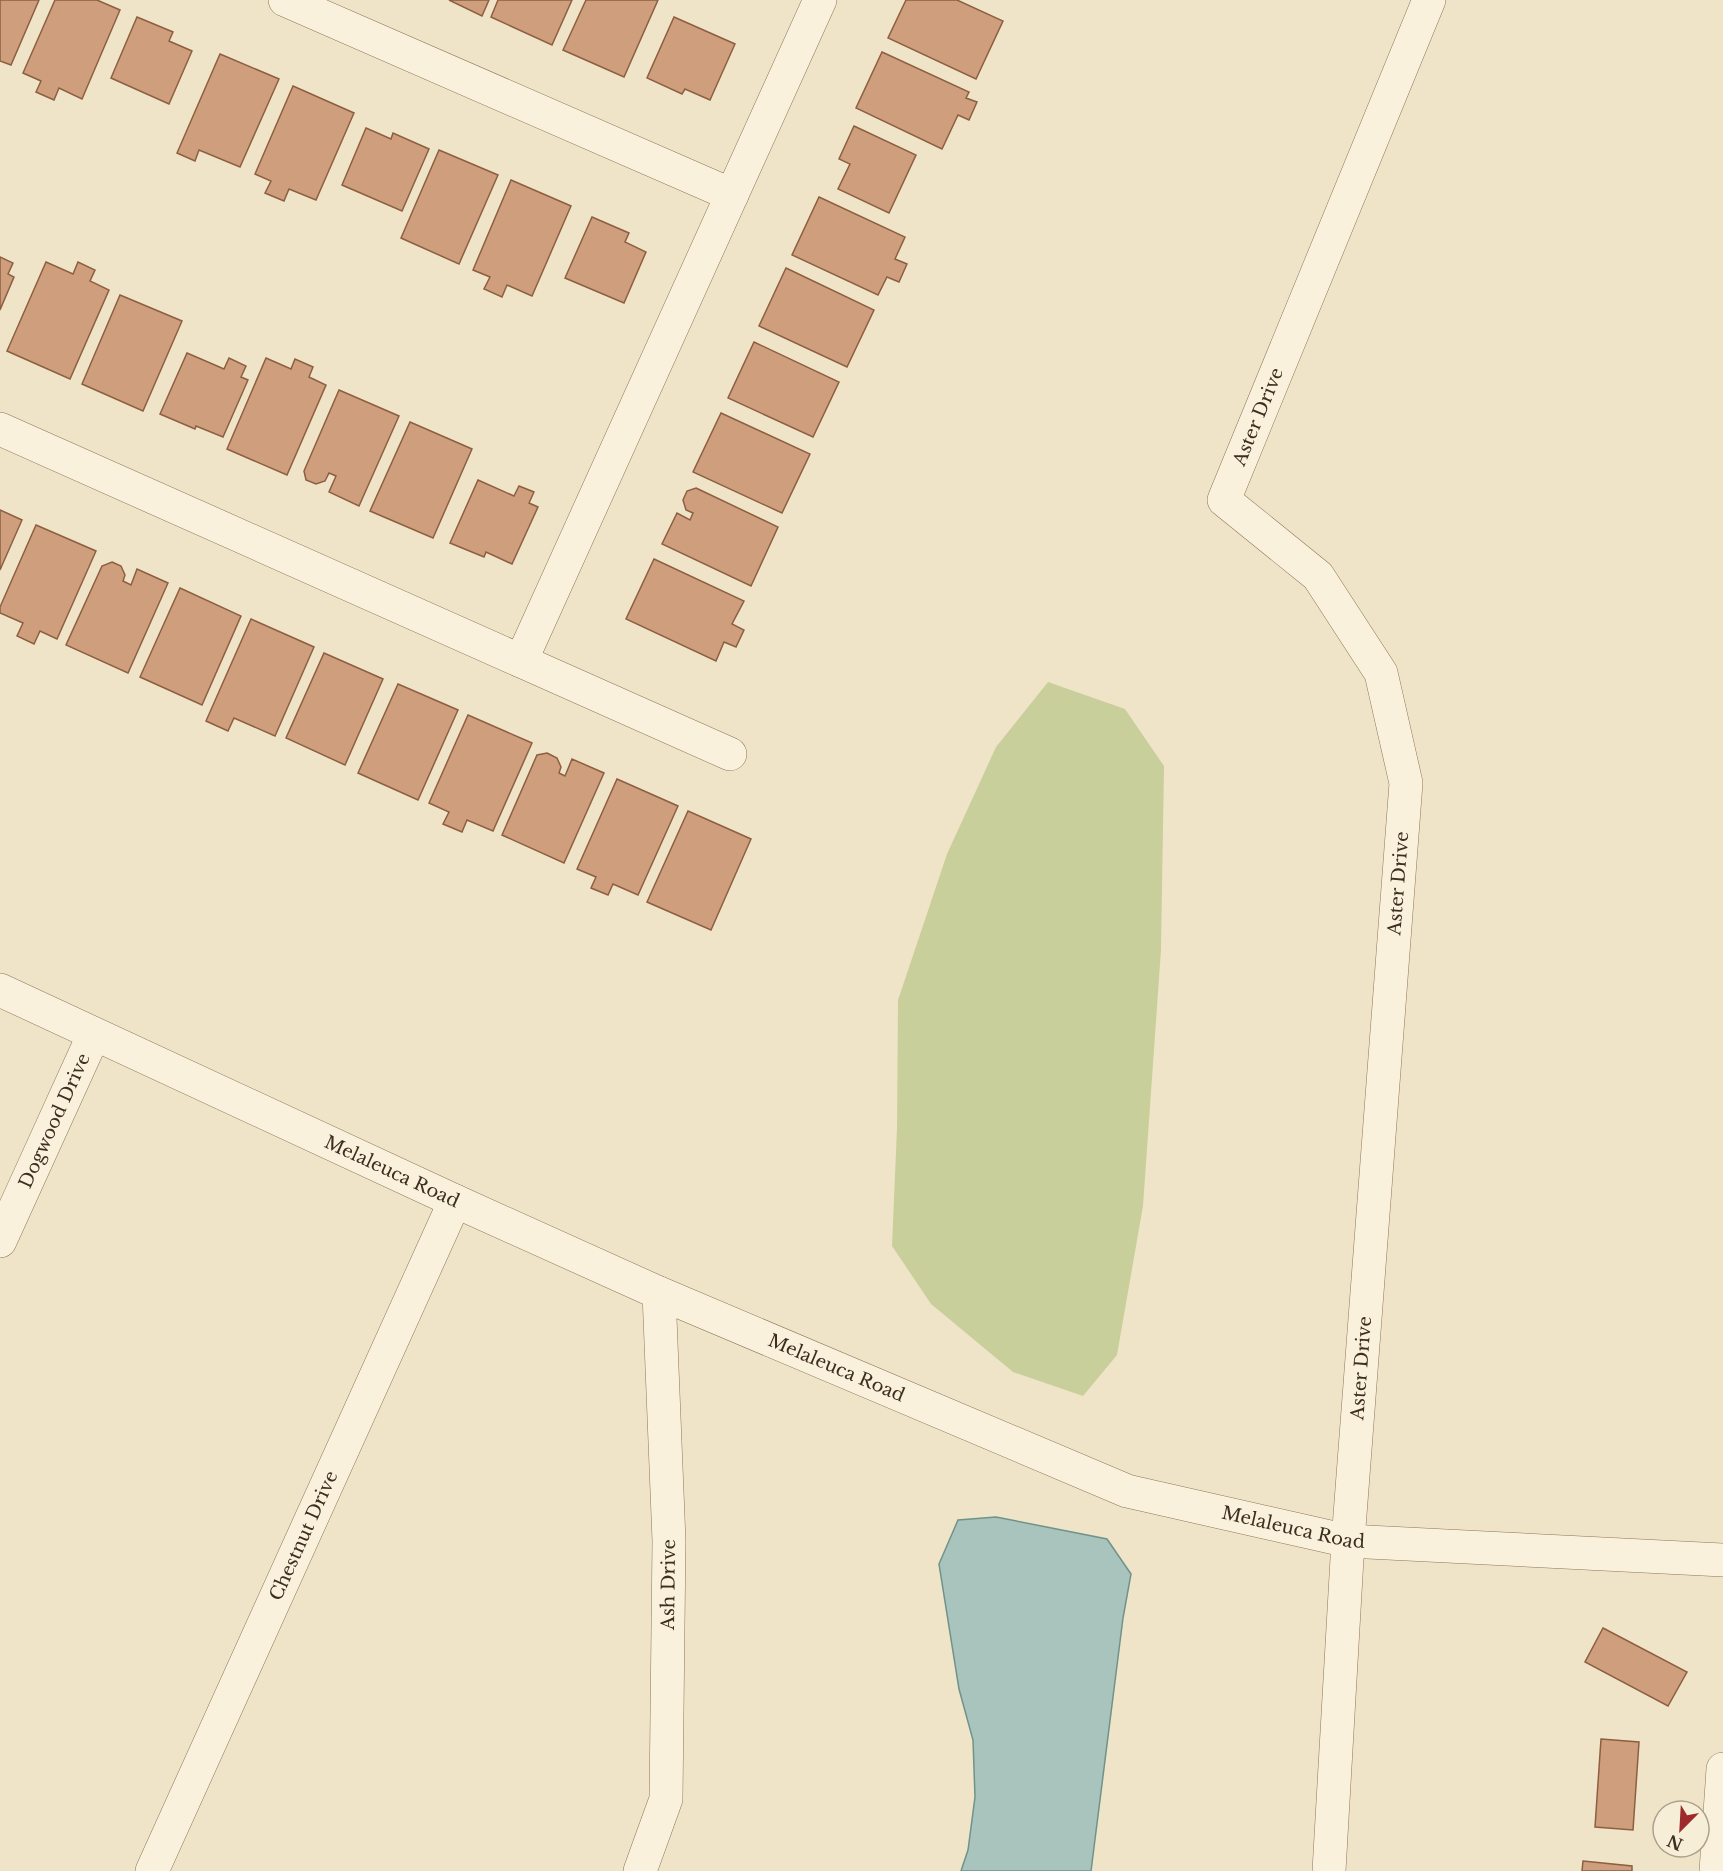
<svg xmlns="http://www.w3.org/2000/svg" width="1723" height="1871" viewBox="0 0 1723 1871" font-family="'Libre Baskerville',serif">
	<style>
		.green { fill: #c9cf9b }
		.water { fill: #a9c4bc; stroke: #6f938a; stroke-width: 1.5 }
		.building { fill: #cf9f7d; stroke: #8d5f41; stroke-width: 1.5 }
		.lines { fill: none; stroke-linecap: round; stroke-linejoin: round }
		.street-casing { stroke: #8d765c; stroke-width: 34 }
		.street { stroke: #faf1dc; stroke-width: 33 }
		.labels { text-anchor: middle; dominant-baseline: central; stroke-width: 5; stroke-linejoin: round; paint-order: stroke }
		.street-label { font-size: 18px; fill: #3d2e20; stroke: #f7eed8 }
	</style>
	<rect width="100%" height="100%" fill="#f0e4c8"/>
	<!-- green -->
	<path class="green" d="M1048 682 1125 709 1164 766 1161 950 1143 1206 1117 1355 1083 1396 1013 1372 931 1304 892 1246 897 1128 898 1000 947 854 996 747Z"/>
	<!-- water -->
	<path class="water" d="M996 1517 1107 1539 1131 1574 1123 1618 1091 1871H961L968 1850 975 1797 973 1740 959 1689 939 1564 958 1520Z"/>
	<!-- building -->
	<g class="building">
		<path d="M0 0H39L11 65 0 61Z"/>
		<path d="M55 0H97L120 10 82 99 59 88 54 100 36 92 41 81 23 73Z"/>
		<path d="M449 0H489L482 16Z"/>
		<path d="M498 0H572L552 45 491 17Z"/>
		<path d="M586 0H658L624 77 563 50Z"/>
		<path d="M906 0H957L1003 21 976 79 888 38Z"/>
		<path d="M137 17 173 32 169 41 192 51 169 104 111 78Z"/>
		<path d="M674 17 735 44 710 100 685 89 682 94 647 78Z"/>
		<path d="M882 52 969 92 966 98 977 102 969 120 958 115 942 149 856 108Z"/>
		<path d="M220 54 279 79 240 167 199 150 195 161 177 153Z"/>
		<path d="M293 86 354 113 316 200 289 189 284 201 265 193 271 181 255 174Z"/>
		<path d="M854 126 916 155 889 213 838 189 850 164 839 159Z"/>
		<path d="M366 128 391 139 393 133 429 149 402 211 342 185Z"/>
		<path d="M439 150 498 175 459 264 401 238Z"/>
		<path d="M511 180 571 206 532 296 507 285 502 297 484 289 490 277 473 270Z"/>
		<path d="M819 197 905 237 895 259 907 264 899 282 887 277 878 295 792 255Z"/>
		<path d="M592 217 629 233 625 242 646 252 624 303 565 278Z"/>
		<path d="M0 257 13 263 8 274 14 277 0 310Z"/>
		<path d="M46 262 73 274 78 262 95 270 90 281 109 290 70 379 7 351Z"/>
		<path d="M786 268 874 310 847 367 759 326Z"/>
		<path d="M120 295 182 321 143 411 82 384Z"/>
		<path d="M754 342 839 382 813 437 728 398Z"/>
		<path d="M187 353 224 369 229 358 246 366 241 377 248 380 223 437 196 426 195 429 160 414Z"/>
		<path d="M266 358 291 369 295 359 313 367 309 377 326 385 287 475 227 449Z"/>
		<path d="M339 390 399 416 359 506 329 492 336 476 329 473 325 481 316 484 306 480 304 471Z"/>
		<path d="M721 413 810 454 782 513 693 472Z"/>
		<path d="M410 422 472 449 433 538 370 511Z"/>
		<path d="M478 480 514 496 519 486 534 492 529 503 538 507 512 564 486 552 484 557 450 543Z"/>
		<path d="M696 488 778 527 751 586 662 544 677 513 690 520 693 513 686 510 683 500 687 491Z"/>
		<path d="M0 510 22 520 0 570Z"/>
		<path d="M36 525 96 551 57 639 40 631 34 644 17 636 23 623 0 613V607Z"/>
		<path d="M654 559 744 601 732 624 744 630 736 647 724 642 716 661 626 619Z"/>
		<path d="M112 562 121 566 125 575 123 581 131 585 137 569 168 583 128 673 66 645 102 566Z"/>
		<path d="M180 588 241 616 202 705 140 677Z"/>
		<path d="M251 619 314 647 275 736 234 718 228 731 206 721Z"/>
		<path d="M324 653 383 679 345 765 286 738Z"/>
		<path d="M398 684 458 710 418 800 358 773Z"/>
		<path d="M468 715 532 743 493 831 467 820 462 832 443 824 449 812 429 803Z"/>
		<path d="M547 753 557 758 561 767 559 773 565 776 572 759 604 773 564 863 502 835 537 755Z"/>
		<path d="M617 779 678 806 638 895 613 884 608 895 591 888 596 877 577 869Z"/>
		<path d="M688 811 751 839 711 930 647 902Z"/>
		<path d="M1603 1628 1687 1672 1668 1706 1585 1662Z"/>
		<path d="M1601 1739 1639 1742 1633 1830 1595 1827Z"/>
		<path d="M1583 1861 1632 1866V1871H1582Z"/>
	</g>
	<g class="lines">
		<!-- street casing -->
		<g class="street-casing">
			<g id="street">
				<path d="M285 0 732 195"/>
				<path d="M0 429 521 661 820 0"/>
				<path d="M521 661 730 754"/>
				<path id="s1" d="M0 990 455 1201 659 1293 1127 1491 1348 1541 1723 1560"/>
				<path id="s2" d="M0 1241 94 1034"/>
				<path id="s3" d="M152 1871 455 1201"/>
				<path id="s4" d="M640 1871 666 1799 669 1541 659 1293"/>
				<path id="s5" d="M1329 1871 1348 1541 1406 783 1381 673 1318 576 1224 500 1429 0"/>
				<path d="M1716 1871 1723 1769"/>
			</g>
		</g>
		<!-- street -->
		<use href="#street" class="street"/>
	</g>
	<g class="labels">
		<!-- street labels -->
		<g class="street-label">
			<text stroke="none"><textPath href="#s5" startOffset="1530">Aster Drive</textPath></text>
			<text stroke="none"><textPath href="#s5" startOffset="990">Aster Drive</textPath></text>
			<text stroke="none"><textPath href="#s2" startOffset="132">Dogwood Drive</textPath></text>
			<text stroke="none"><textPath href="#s1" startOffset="432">Melaleuca Road</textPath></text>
			<text stroke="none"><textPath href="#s1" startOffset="918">Melaleuca Road</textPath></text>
			<text stroke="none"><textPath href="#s5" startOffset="504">Aster Drive</textPath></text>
			<text stroke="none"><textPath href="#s1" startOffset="1404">Melaleuca Road</textPath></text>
			<text stroke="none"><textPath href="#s3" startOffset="368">Chestnut Drive</textPath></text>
			<text stroke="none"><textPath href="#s4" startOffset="291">Ash Drive</textPath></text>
		</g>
	</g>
	<!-- north arrow -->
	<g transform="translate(1681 1829) rotate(204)"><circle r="28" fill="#f7eed8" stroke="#ada18e" stroke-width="1.5"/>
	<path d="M0-4.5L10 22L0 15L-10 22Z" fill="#9e2a2b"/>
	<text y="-9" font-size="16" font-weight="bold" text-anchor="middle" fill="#3d2e20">N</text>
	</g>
</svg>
